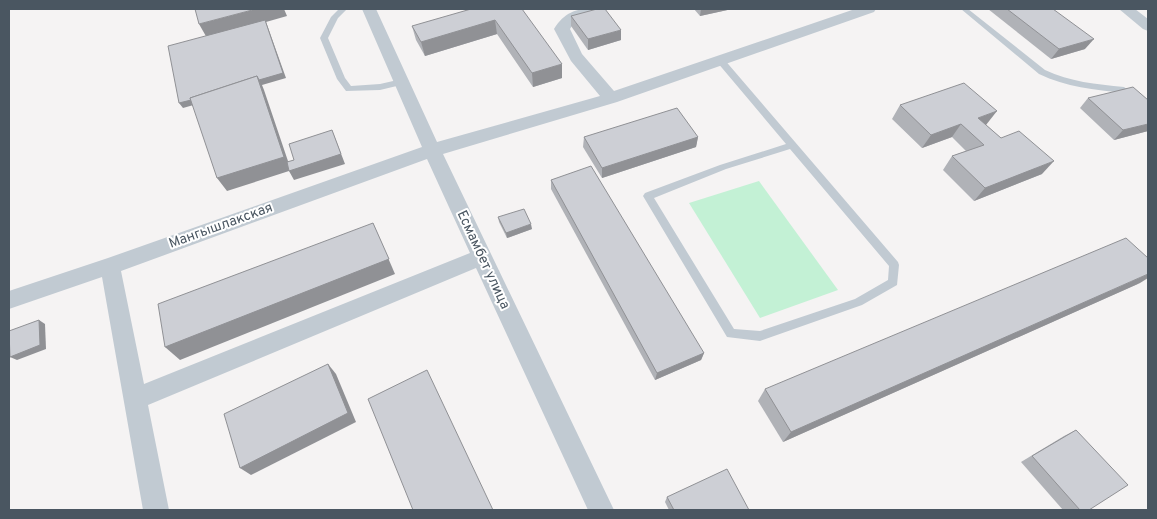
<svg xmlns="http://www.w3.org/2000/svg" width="1157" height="519" viewBox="0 0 1157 519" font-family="Overpass,sans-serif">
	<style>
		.green { fill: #c3f1d5 }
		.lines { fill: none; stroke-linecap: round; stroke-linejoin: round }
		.lane { fill: #c1cad2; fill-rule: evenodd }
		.street { fill: #c1cad2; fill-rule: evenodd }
		.wall { fill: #b0b2b7 }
		.shaded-wall { fill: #909195 }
		.building { fill: #cdcfd5; stroke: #909195 }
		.labels { text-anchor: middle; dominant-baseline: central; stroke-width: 4; stroke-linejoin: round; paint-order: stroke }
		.street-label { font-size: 14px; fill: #4a5661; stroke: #fff }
	</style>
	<rect width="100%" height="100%" fill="#f5f3f3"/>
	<!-- green -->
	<path class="green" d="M759 181 838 290 760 318 689 203Z"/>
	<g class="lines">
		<!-- lane -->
		<g class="lane">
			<path d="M339 9H347L338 18 328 38 345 78 351 86 380 84 402 79 406 82 405 84 380 90 346 91 337 79 320 38 331 17Z"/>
			<path d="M961 9H968L1045 70C1070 82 1096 84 1124 87L1128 90 1124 93C1095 90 1066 87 1039 74Z"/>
			<path d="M720 57 723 58 898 262 899 265 897 285 862 305 760 341 727 337 643 196 645 193 720 165 786 144 717 62 716 60ZM790 149 889 266 888 280 855 299 760 331 734 329 654 198 726 169Z"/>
		</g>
		<!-- street -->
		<g class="street">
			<path d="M362 9H376L437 142 600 96 571 61 554 29C566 10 579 8 600 9L598 12 574 22 570 29 582 54 614 91 855 9H876L874 12 617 102 443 154 614 510H588L476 268 148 405 169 510H143L102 277 9 309V291L108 258 422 147ZM427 159 470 253 144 384 121 271Z"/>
			<path d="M1119 9H1135L1148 19V31L1143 29Z"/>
		</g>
	</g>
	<!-- wall -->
	<g class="wall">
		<path d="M522 9 562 78 533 87 497 34 425 56 416 40 412 26Z"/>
		<path d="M694 9H732L700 16Z"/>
		<path d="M988 9H1053L1085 49 1051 59Z"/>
		<path d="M571 16 621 40 588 50 571 26Z"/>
		<path d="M1088 98 1148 131 1114 140 1080 108Z"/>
		<path d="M900 105 986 125 1042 174 974 201 943 170 952 156 966 151 952 137 922 148 892 119Z"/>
		<path d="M584 137H698L696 147 602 178 583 147Z"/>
		<path d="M551 180 704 353 701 360 655 380 551 189Z"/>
		<path d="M498 217 532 229 507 238 499 222Z"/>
		<path d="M1140 283 783 442 758 401 765 389Z"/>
		<path d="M1076 430 1089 510H1063L1021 462 1064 436Z"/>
		<path d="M667 497 749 510H669L665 502Z"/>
	</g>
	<!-- shaded-wall -->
	<g class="shaded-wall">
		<path d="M256 9H284L287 16 266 22 286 78 262 85 264 90 291 170 332 130 345 164 294 180 289 171 227 191 217 178 260 86 183 108 179 103 207 38 199 24Z"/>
		<path d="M701 9H732L700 16Z"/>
		<path d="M495 20 497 34 425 56 421 42Z"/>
		<path d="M621 30V40L588 50V39Z"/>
		<path d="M1094 39 1085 49 1051 59 1059 49Z"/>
		<path d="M562 64V78L533 87 532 73Z"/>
		<path d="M997 111 986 125 969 131 978 118Z"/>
		<path d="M961 124 952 137 922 148 931 135Z"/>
		<path d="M1148 124V131L1114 140 1123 130Z"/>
		<path d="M698 137 696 147 602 178V168Z"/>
		<path d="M1054 161 1042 174 974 201 985 188Z"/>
		<path d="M373 223 395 274 180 360 165 347Z"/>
		<path d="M531 224 532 229 507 238 506 233Z"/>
		<path d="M1148 274V278L1140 283 783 442 791 432Z"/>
		<path d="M39 320 45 324 46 349 17 360 10 357Z"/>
		<path d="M704 353 701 360 655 380 657 373Z"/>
		<path d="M328 364 336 374 356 422 251 475 240 468Z"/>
	</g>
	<!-- building -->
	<g class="building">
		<path d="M195 9H256L199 24Z"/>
		<path d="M471 9H522L562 64 532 73 495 20 421 42 412 26Z"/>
		<path d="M597 9H605L621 30 588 39 571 16Z"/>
		<path d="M1007 9H1053L1094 39 1059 49Z"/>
		<path d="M265 20 283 73 259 80 257 76 190 98 191 100 179 103 168 46Z"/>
		<path d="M257 76 284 157 217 178 190 98Z"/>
		<path d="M964 83 997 111 978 118 1001 138 1019 131 1054 161 985 188 952 156 984 145 961 124 931 135 900 105Z"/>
		<path d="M1133 87 1148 100V124L1123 130 1088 98Z"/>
		<path d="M677 108 698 137 602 168 584 137Z"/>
		<path d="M332 130 341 154 289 171 287 162 294 160 289 144Z"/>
		<path d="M591 166 704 353 657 373 551 180Z"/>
		<path d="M524 209 531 224 506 233 498 217Z"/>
		<path d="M373 223 389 259 165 347 158 304Z"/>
		<path d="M1126 238 1148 258V274L791 432 765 389Z"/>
		<path d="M39 320 40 345 10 357 9 331Z"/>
		<path d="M328 364 348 413 240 468 224 414Z"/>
		<path d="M427 370 493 510H413L368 399Z"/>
		<path d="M1076 430 1128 485 1089 510H1080L1032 456Z"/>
		<path d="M727 469 749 510H674L667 497Z"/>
	</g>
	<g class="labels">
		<!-- street labels -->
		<g class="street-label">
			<text transform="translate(221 226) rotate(-20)">Мангышлакская</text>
			<text transform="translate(483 260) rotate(65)">Есмамбет улица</text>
		</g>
	</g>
	<!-- border -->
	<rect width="1157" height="519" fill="none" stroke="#4a5661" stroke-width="20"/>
</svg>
